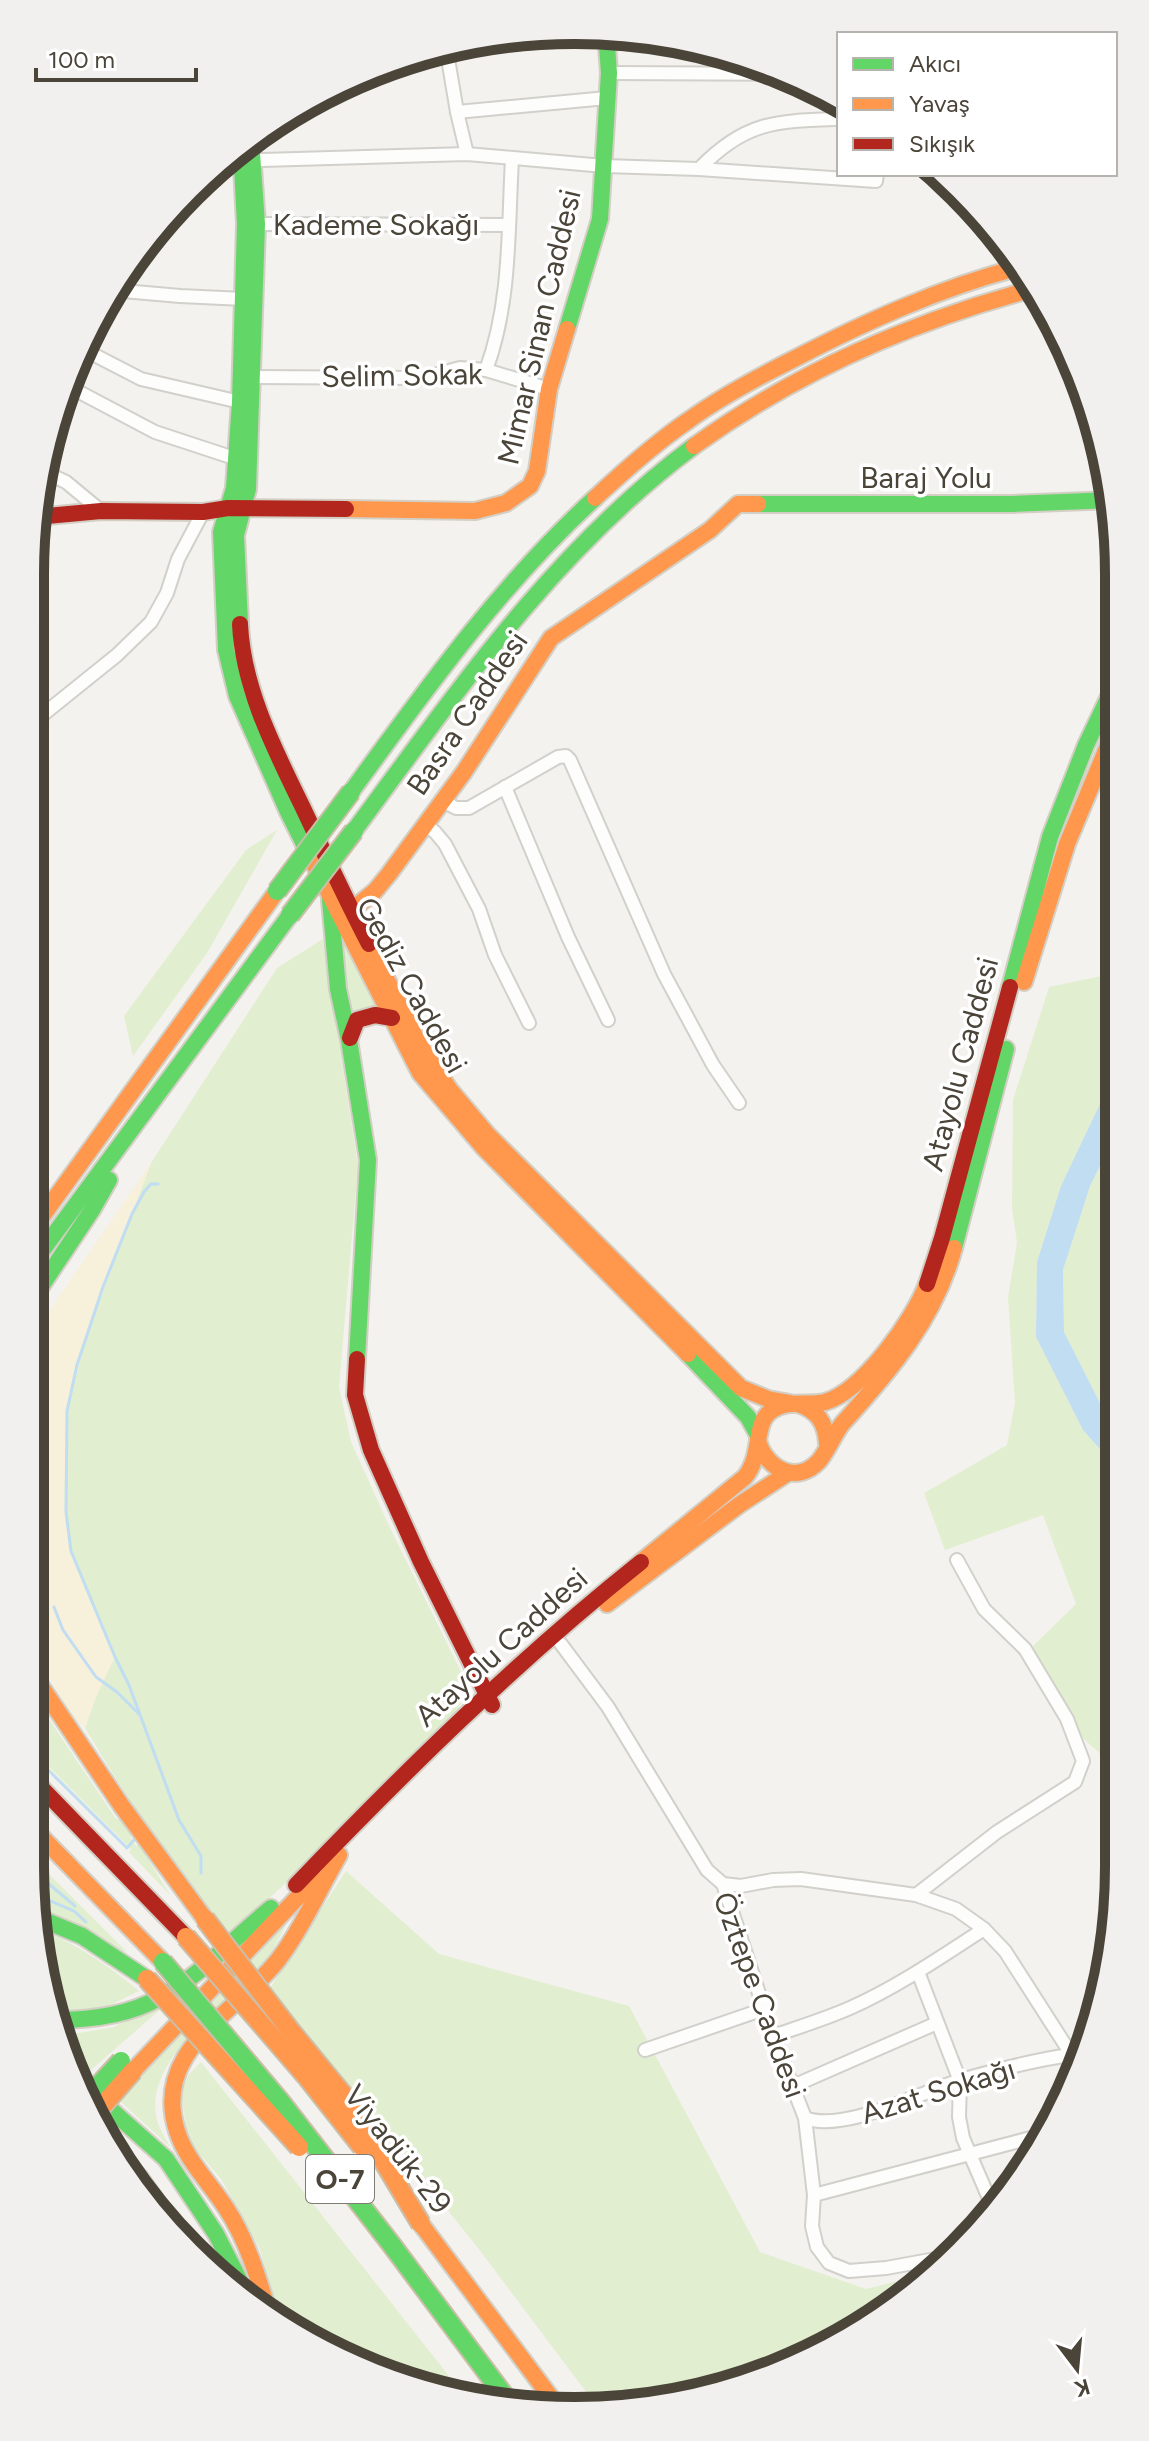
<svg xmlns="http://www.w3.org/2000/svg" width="1149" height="2441" viewBox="0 0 1149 2441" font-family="Figtree,sans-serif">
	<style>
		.green { fill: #e1eecf }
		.sand { fill: #f7f0da }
		.water { fill: #c0ddf1 }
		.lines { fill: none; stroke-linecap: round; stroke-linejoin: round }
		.stream { stroke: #c0ddf1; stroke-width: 3 }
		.street-casing { stroke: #d2d0cb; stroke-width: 16 }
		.fast-casing { stroke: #d3cfc5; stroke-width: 20 }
		.slow-casing { stroke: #d3cfc5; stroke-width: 20 }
		.jam-casing { stroke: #d3cfc5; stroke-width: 20 }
		.street { stroke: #fdfdfc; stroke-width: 12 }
		.fast { stroke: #63d668; stroke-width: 16 }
		.slow { stroke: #ff974d; stroke-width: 16 }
		.jam { stroke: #b3261e; stroke-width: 16 }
		.fast-bridge-casing { stroke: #ccbfa9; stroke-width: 22; stroke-linecap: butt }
		.slow-bridge-casing { stroke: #ccbfa9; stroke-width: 22; stroke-linecap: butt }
		.fast-bridge { stroke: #63d668; stroke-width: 18 }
		.slow-bridge { stroke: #ff974d; stroke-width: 18 }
		.labels { text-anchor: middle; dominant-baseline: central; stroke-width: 7; stroke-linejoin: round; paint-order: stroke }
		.shield { fill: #fff; stroke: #817c74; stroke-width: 2 }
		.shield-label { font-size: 28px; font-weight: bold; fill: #4b4439 }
		.street-label { font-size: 30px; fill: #4b4439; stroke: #fff }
		.rim { fill: none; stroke: #4b4439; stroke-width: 10 }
	</style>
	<rect width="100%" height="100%" fill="#f4f2ee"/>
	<!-- green -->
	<g class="green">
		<path d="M277 830 207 953 133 1056 124 1016 246 850Z"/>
		<path d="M334 921 377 1010 349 1024Z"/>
		<path d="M323 939 358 1166 339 1387 351 1442 391 1530 469 1688C456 1720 419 1752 394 1777 341 1831 288 1884 230 1932 173 1870 128 1800 85 1728L96 1697 114 1657 71 1551 68 1527 65 1476 67 1411 86 1338 151 1163 277 968Z"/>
		<path d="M1116 973V1070L1061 1186 1037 1262 1036 1337 1083 1430 1118 1469 1119 1771 1084 1739 1067 1719 1032 1647 1076 1604 1043 1515 945 1550 924 1493 1007 1445 1015 1403 1008 1297 1017 1243 1012 1208 1013 1100 1049 987Z"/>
		<path d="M1116 1134 1117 1216 1103 1265 1106 1306 1117 1340V1426L1104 1411 1064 1332 1063 1270 1090 1186Z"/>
		<path d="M30 1691 116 1819 120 1818 132 1834 130 1837 136 1846 139 1844 170 1895 129 1852 131 1849 30 1748Z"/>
		<path d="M30 1855 128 1953 37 1908Z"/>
		<path d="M346 1871 439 1954 629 2006 760 2252 866 2289 930 2273 816 2355 646 2406 596 2405 478 2248 270 1988Z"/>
		<path d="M292 1912C286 1924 280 1939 272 1951 239 1997 134 2060 159 2126 162 2134 167 2141 171 2148L119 2100Z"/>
		<path d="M41 1930C77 1944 109 1966 139 1991L100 2010 54 2012Z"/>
		<path d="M201 1974 85 2075C70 2066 61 2051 58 2034L67 2035 114 2027Z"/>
		<path d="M201 2062 468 2400 302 2338 281 2323 260 2250 221 2179 197 2151 186 2128 181 2091 189 2074Z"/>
	</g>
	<!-- sand -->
	<path class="sand" d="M151 1163 94 1315 77 1365 67 1411 65 1495 71 1551 115 1657 96 1697 85 1728 72 1717 30 1641V1344L57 1300Z"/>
	<!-- water -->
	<path class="water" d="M1116 1070V1134L1090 1186 1063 1270 1064 1332 1104 1411 1117 1426 1118 1469 1083 1430 1036 1337 1037 1262 1061 1186Z"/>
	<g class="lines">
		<!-- stream -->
		<g class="stream">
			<path d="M158 1184H151L144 1192 132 1214 103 1287 77 1365 67 1411 66 1512 71 1551 115 1657 129 1685 179 1820 201 1856V1873"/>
			<path d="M54 1607 63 1630 96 1677 117 1692 139 1714"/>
			<path d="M30 1752 127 1848 134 1840"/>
			<path d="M30 1868 75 1906"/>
			<path d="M35 1894 74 1911 86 1922"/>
		</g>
		<!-- street casing -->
		<g class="street-casing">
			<g id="street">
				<path d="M446 47 457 112 467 154"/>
				<path d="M609 73 787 74"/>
				<path d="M457 112 607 98"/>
				<path d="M225 161 467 154 604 166 699 169 876 181 877 174"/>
				<path d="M699 169C745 121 776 121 839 119"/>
				<path d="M251 224 508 225"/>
				<path d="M112 290 180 296 244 299"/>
				<path d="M81 348 141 379 240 402"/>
				<path d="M486 370C511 303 508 229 512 159"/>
				<path d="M253 377 423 378 460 368 486 370 549 389"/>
				<path d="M66 385 155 432 237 459"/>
				<path d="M40 470 66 482 101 511"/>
				<path d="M30 725 117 655 151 622 167 593 178 559 203 512"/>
				<path d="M505 787 568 937 608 1020"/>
				<path d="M443 801 456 808H469L558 757 566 756 570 760 664 974 713 1065 739 1103"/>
				<path d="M426 825 435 832 445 844 479 909 495 955 529 1023"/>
				<path d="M561 1644 608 1707 707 1870 723 1884 773 2036 805 2118 814 2195 812 2226 817 2247 829 2263 849 2271 886 2268 952 2256"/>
				<path d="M723 1884 741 1886 773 1880 801 1879 916 1895 956 1909 984 1929 1005 1951 1080 2068"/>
				<path d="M916 1895 997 1832 1075 1782 1083 1761 1067 1719 1025 1649 984 1609 957 1560"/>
				<path d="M918 1972 960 2081 959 2117 963 2138 994 2210"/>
				<path d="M773 2036C799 2027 825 2019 850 2008 897 1987 941 1957 984 1929"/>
				<path d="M645 2050 764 2009"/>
				<path d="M793 2086 937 2023"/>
				<path d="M805 2118C844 2133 921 2092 961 2080 996 2070 1034 2060 1070 2055"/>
				<path d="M814 2195 1046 2134"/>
			</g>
		</g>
		<!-- fast casing -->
		<g class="fast-casing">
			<g id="fast">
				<path d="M241 147 245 224 240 402 234 488 221 532 226 650 237 696 288 812 314 864"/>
				<path d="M567 329 600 219 609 73 606 33"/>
				<path d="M758 504H1012L1113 500"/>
				<path d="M240 624 236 535 248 489 257 224 251 139"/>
				<path d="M351 792C426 689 501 584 595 498"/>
				<path d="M354 831C456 693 554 550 694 446"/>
				<path d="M330 900 338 989 349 1040 368 1160 357 1359"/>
				<path d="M1010 987 1050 837 1086 745 1115 684"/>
				<path d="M954 1248 1006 1049"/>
				<path d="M30 1267 290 915"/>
				<path d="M30 1303 92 1210 109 1180"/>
				<path d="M688 1354 748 1417 758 1435"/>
				<path d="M39 1918 82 1936 147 1979"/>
				<path d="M55 2020C90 2020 127 2016 159 1998 200 1976 234 1938 271 1908"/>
				<path d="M81 2083 166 2159 216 2234 250 2301"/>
				<path d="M122 2159 140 2178 193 2252"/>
			</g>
		</g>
		<!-- slow casing -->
		<g class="slow-casing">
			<g id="slow">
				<path d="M694 446C795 373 913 321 1033 289"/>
				<path d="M595 498C625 470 655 443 689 420 722 396 758 377 794 359 867 321 940 288 1020 267"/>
				<path d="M346 509 475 511 506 503 530 486 537 471 549 389 567 329"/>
				<path d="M314 864 420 1073 484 1148 688 1354"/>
				<path d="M346 915 375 891 389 874 464 772 551 638 710 530 738 504H758"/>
				<path d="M369 944 419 1044 450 1090 487 1134 741 1388 768 1399 790 1403"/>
				<path d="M1024 982 1067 844 1115 729"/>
				<path d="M30 1233 277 891"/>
				<path d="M798 1404C817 1410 826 1423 827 1443"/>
				<path d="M758 1441C766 1468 796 1486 819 1461 828 1450 833 1436 842 1424 890 1371 935 1319 954 1248"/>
				<path d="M641 1562 745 1477C763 1455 753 1424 771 1411 787 1399 808 1406 825 1402 863 1391 914 1319 927 1284"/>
				<path d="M607 1604 739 1505 788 1473"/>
				<path d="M30 1670 121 1805 205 1919"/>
				<path d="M30 1825 163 1962"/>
				<path d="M133 2071 316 1878"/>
				<path d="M421 2224 555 2403"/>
				<path d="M269 2314C258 2277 247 2240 226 2208 210 2183 186 2160 177 2131 151 2049 236 2014 278 1960 302 1928 319 1890 339 1855"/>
			</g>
		</g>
		<!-- jam casing -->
		<g class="jam-casing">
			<g id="jam">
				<path d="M36 517 101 511 203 512 228 508 346 509"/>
				<path d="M240 624C243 690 276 752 304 810 325 855 346 900 369 944"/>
				<path d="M350 1038 357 1020 375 1015 392 1018"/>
				<path d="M927 1284 942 1238 1010 987"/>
				<path d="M357 1359 355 1395 371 1450 421 1562 492 1705"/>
				<path d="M30 1776 186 1937"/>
				<path d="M296 1885C405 1771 518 1660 641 1562"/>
			</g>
		</g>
		<!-- street -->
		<use href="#street" class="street"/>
		<!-- fast -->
		<use href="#fast" class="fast"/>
		<!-- slow -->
		<use href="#slow" class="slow"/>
		<!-- jam -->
		<use href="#jam" class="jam"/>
		<!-- fast-bridge casing -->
		<g class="fast-bridge-casing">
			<g id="fast-bridge">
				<path d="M277 891 351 792"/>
				<path d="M290 915 354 831"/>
				<path d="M163 1962 280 2101 391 2244 509 2402"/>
				<path d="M88 2097 121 2061"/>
			</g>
		</g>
		<!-- slow-bridge casing -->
		<g class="slow-bridge-casing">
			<g id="slow-bridge">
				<path d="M205 1919 290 2030 345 2097 421 2224"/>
				<path d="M186 1937 306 2076 362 2147"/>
				<path d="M147 1979 299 2147"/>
				<path d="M97 2112 133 2071"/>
			</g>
		</g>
		<!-- fast-bridge -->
		<use href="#fast-bridge" class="fast-bridge"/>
		<!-- slow-bridge -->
		<use href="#slow-bridge" class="slow-bridge"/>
	</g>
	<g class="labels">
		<!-- shield labels -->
		<rect class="shield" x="306" y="2155" width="68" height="48" rx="6"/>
		<g class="shield-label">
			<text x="340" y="2179">O-7</text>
		</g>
		<!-- street labels -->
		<g class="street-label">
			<text x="376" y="224">Kademe Sokağı</text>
			<text transform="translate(539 327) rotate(-77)">Mimar Sinan Caddesi</text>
			<text transform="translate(402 375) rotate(-1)">Selim Sokak</text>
			<text x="926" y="477">Baraj Yolu</text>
			<text transform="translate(467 713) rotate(-56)">Basra Caddesi</text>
			<text transform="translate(412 985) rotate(61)">Gediz Caddesi</text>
			<text transform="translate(960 1064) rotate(-75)">Atayolu Caddesi</text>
			<text transform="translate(501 1647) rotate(-42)">Atayolu Caddesi</text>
			<text transform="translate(760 1995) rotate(70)">Öztepe Caddesi</text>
			<text transform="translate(938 2091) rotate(-17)">Azat Sokağı</text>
			<text transform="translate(398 2149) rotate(52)">Viyadük-29</text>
		</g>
	</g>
	<!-- crop -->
	<path d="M0 0H1149V2441H0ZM574 44H575A530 530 0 0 1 1105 574V1867A530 530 0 0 1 575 2397H574A530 530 0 0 1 44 1867V574A530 530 0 0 1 574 44Z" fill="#f1f0ef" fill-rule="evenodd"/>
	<path class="rim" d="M574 44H575A530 530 0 0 1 1105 574V1867A530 530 0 0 1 575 2397H574A530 530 0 0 1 44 1867V574A530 530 0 0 1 574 44Z"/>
	<!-- legend -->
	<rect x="837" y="32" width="280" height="144" fill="#ffffff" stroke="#b7b4b0" stroke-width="2"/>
	<rect x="853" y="58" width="40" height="12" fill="#63d668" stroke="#b7b4b0" stroke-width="2"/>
	<text x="909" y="72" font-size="24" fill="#4b4439">Akıcı</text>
	<rect x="853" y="98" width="40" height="12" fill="#ff974d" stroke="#b7b4b0" stroke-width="2"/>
	<text x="909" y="112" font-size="24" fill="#4b4439">Yavaş</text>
	<rect x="853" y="138" width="40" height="12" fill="#b3261e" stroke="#b7b4b0" stroke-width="2"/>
	<text x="909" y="152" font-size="24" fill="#4b4439">Sıkışık</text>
	<!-- north arrow -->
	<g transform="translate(1077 2369) rotate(164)" stroke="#ffffff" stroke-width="6" paint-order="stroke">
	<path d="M0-6L14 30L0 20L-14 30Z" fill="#4b4439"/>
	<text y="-12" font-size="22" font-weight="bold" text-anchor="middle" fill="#4b4439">K</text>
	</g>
	<!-- scale -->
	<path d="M36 68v12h160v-12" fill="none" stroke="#4b4439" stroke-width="4"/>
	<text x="48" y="68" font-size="24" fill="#4b4439" stroke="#ffffff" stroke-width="6" paint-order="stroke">100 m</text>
</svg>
